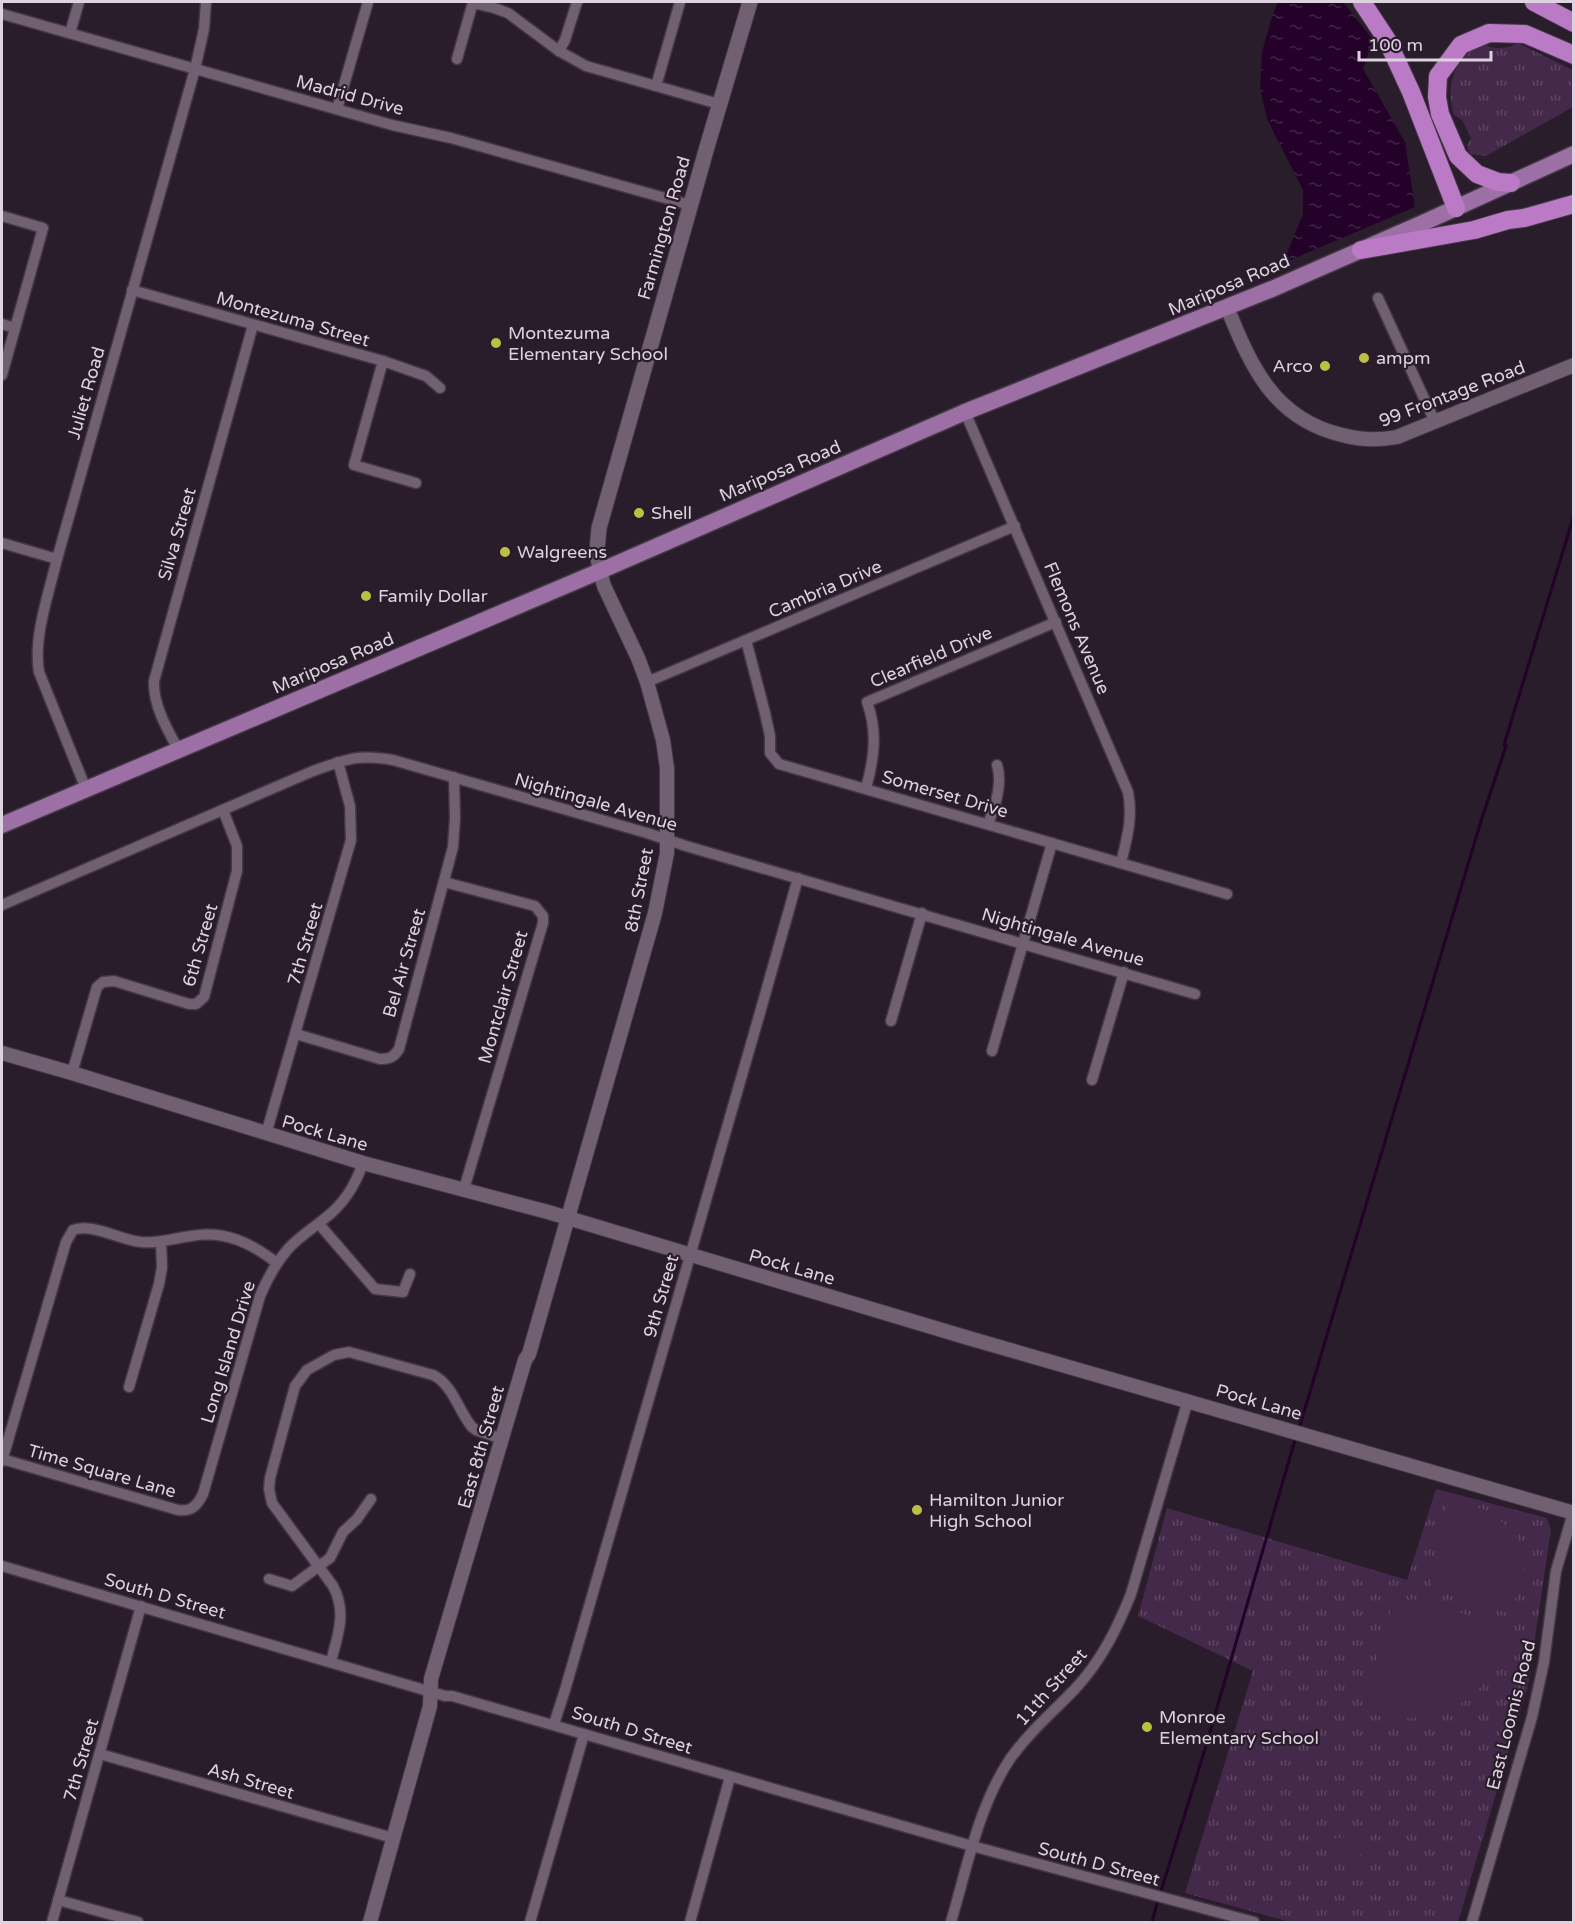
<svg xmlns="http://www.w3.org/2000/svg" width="1575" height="1924" viewBox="0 0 1575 1924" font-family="'Varela Round',sans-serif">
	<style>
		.grass { fill: url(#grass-tufts) }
		.garden { fill: #45294a }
		.water { fill: url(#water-ripples) }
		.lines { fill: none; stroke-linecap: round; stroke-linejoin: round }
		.stream { stroke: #230129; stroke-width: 3 }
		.minor-casing { stroke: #423744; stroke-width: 13 }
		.tertiary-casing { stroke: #423744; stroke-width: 16 }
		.secondary-casing { stroke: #423744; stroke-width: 17 }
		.primary-casing { stroke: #423744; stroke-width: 19 }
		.motorway-casing { stroke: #423744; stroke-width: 20 }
		.minor { stroke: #706072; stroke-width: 10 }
		.tertiary { stroke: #706072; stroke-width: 14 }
		.secondary { stroke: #706072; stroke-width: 15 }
		.primary { stroke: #9c70a4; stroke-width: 16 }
		.motorway { stroke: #ba7ac6; stroke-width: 18 }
		.poi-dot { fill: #bbc044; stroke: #291c2b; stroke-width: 2 }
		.labels { text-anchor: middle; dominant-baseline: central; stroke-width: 4.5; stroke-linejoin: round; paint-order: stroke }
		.street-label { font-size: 18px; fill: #dcd3de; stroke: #291c2b }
		.poi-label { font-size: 18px; fill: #dcd3de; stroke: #291c2b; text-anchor: start }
	</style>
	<defs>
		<pattern id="grass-tufts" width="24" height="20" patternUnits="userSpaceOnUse" patternTransform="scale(1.5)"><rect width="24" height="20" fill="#45294a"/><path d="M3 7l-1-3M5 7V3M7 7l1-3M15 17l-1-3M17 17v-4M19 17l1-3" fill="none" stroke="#5f4764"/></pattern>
		<pattern id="water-ripples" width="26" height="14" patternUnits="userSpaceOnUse" patternTransform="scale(1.5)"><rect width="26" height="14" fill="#230129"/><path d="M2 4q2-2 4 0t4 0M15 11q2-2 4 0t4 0" fill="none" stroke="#422548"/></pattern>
	</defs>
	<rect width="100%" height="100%" fill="#291c2b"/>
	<!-- grass -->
	<g class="grass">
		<path d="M1518 43 1573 70V107L1486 156 1470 154 1467 146 1471 138 1462 120 1454 115C1445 86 1454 55 1485 44 1494 51 1509 48 1518 43Z"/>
		<path d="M1436 1489 1547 1518 1551 1530 1528 1685 1458 1922H1290L1185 1893 1253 1671 1138 1616 1167 1508 1407 1580Z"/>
	</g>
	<!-- garden -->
	<g class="garden">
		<path d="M1448 1502 1473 1505 1495 1515 1516 1537 1526 1560 1511 1614 1433 1587 1430 1581V1573Z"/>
		<path d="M1413 1599 1513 1629 1509 1645 1494 1672 1469 1699 1434 1715 1393 1720 1366 1712 1364 1700 1392 1607Z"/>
		<path d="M1366 1833 1369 1853 1337 1860 1333 1839Z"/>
	</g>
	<!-- water -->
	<path class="water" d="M1278 2H1343L1373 40 1363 69 1405 142 1415 207 1283 263 1303 214V190L1267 119 1260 88 1262 52 1272 17Z"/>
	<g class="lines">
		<!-- stream -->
		<g class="stream">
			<path d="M1300 1425 1481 821 1506 746 1504 745 1574 515"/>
			<path d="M1161 1891 1205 1749 1295 1440"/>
			<path d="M1152 1922 1158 1900"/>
		</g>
		<!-- minor casing -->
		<g class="minor-casing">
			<g id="minor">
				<path d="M473 3 494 8 508 13 559 51 586 66 719 104"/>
				<path d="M2 14 392 125 451 138 690 205"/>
				<path d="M70 33 79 2"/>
				<path d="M559 51 565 40 577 2"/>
				<path d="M457 59 473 2"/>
				<path d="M656 86 680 2"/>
				<path d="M337 109 368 2"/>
				<path d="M2 216 43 228 2 375"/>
				<path d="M132 290 383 361 426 376 440 388"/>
				<path d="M1378 298 1435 422"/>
				<path d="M2 324 15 328"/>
				<path d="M383 361 354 465 416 483"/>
				<path d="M965 412 1128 792C1133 818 1127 838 1121 863"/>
				<path d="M2 543 57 559"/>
				<path d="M746 640 765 713 770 736V753L779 764 1227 894"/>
				<path d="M647 682 1015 526"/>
				<path d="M178 749C167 729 153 705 154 681L253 325"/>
				<path d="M866 788C874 759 878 732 867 702L1056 622"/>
				<path d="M86 789 39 672C33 637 49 593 57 559L195 69 204 29 206 2"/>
				<path d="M988 824C995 806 1003 784 997 765"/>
				<path d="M444 882 535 906 543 916V923L464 1189"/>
				<path d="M2 905 313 771C347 759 357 754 393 760L647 833 686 846 1195 994"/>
				<path d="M891 1021 922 913"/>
				<path d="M296 1034 380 1059C390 1059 394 1057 399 1049L453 847 455 818 454 777"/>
				<path d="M992 1051 1052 843"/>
				<path d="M72 1073 97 987 103 982 114 981 189 1004H196L204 997 237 871V846L223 810"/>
				<path d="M1092 1080 1124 972"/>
				<path d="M266 1134 351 840 350 806 338 762"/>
				<path d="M319 1224 375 1289 403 1292 410 1274"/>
				<path d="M129 1387 159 1284 162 1267 161 1242"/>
				<path d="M2 1459 178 1510C191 1512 197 1506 203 1494L260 1296C267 1279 276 1263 288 1249 299 1237 312 1229 324 1219 344 1204 355 1186 363 1163"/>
				<path d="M2 1461 66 1242 73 1230C94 1223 119 1240 141 1242 158 1244 175 1238 191 1236 225 1230 251 1243 277 1263"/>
				<path d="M2 1566 445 1696H452L972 1846 1254 1922"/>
				<path d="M269 1579 292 1586 330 1558 343 1532 357 1519 371 1499"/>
				<path d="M331 1661C338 1635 347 1612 333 1586L272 1503 269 1489 270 1478 295 1386 307 1370 334 1355 349 1352 433 1375C453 1385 458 1410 472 1427L476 1430 502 1439"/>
				<path d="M554 1724 565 1690C643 1419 722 1149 798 878"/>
				<path d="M100 1754 393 1838"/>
				<path d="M58 1900 138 1922"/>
				<path d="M52 1922 141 1606"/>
				<path d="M530 1922 584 1734"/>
				<path d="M690 1922 730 1777"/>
				<path d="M951 1922C967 1868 978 1807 1010 1759 1029 1732 1053 1712 1075 1689 1101 1661 1117 1629 1131 1594L1188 1400"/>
				<path d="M1472 1922 1532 1717 1544 1662 1556 1571 1573 1513"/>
			</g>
		</g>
		<!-- tertiary casing -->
		<g class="tertiary-casing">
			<g id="tertiary">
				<path d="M1227 307C1251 367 1274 419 1342 435 1361 440 1377 441 1397 437L1574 365"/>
				<path d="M2 1053 72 1073 363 1163 548 1212 965 1337 1574 1513"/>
				<path d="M370 1922 430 1706 431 1679 525 1360 529 1354 655 913 667 853V768L663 740 647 682 638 658 604 586 600 571"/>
			</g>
		</g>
		<!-- secondary casing -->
		<g class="secondary-casing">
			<path id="secondary" d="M600 571 597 550 599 528 707 147 750 2"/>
		</g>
		<!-- primary casing -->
		<g class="primary-casing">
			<path id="primary" d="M2 825 600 571 965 412 1272 289 1425 222 1574 154"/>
		</g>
		<!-- motorway casing -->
		<g class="motorway-casing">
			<g id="motorway">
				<path d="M1362 2 1387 40 1411 92 1456 208"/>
				<path d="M1534 2 1574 23"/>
				<path d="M1511 183 1498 182 1477 174 1458 156 1440 114 1437 97 1438 76 1461 45 1489 33 1525 34 1574 55"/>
				<path d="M1361 250 1474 230 1508 220 1524 218 1574 204"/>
			</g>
		</g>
		<!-- minor -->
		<use href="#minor" class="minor"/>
		<!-- tertiary -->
		<use href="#tertiary" class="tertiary"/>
		<!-- secondary -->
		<use href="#secondary" class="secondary"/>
		<!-- primary -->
		<use href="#primary" class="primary"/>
		<!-- motorway -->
		<use href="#motorway" class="motorway"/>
	</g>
	<!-- markers -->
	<g class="poi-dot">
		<circle cx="496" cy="343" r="6"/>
		<circle cx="1364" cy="358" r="6"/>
		<circle cx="1325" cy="366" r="6"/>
		<circle cx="639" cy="513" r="6"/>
		<circle cx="505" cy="552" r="6"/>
		<circle cx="366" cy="596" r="6"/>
		<circle cx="917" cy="1510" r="6"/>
		<circle cx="1147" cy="1727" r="6"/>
	</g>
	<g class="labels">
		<!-- street labels -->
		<g class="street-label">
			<text transform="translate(350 95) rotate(15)">Madrid Drive</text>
			<text transform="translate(664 228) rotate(-74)">Farmington Road</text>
			<text transform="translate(1229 285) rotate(-23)">Mariposa Road</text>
			<text transform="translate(293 319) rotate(16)">Montezuma Street</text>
			<text transform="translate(86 393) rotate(-74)">Juliet Road</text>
			<text transform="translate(1452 394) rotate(-21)">99 Frontage Road</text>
			<text transform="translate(780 471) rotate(-23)">Mariposa Road</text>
			<text transform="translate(177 534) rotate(-74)">Silva Street</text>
			<text transform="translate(825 589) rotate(-23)">Cambria Drive</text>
			<text transform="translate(1077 628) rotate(67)">Flemons Avenue</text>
			<text transform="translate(931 657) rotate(-23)">Clearfield Drive</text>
			<text transform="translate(333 663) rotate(-23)">Mariposa Road</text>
			<text transform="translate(945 794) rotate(16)">Somerset Drive</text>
			<text transform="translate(596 802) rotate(16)">Nightingale Avenue</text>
			<text transform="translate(639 890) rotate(-79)">8th Street</text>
			<text transform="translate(1063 937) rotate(16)">Nightingale Avenue</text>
			<text transform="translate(305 944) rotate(-74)">7th Street</text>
			<text transform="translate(200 945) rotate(-74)">6th Street</text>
			<text transform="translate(404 963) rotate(-74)">Bel Air Street</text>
			<text transform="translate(503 997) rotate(-74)">Montclair Street</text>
			<text transform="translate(325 1133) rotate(16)">Pock Lane</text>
			<text transform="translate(792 1267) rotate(16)">Pock Lane</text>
			<text transform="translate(661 1296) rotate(-74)">9th Street</text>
			<text transform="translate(228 1352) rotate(-73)">Long Island Drive</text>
			<text transform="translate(1259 1402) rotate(16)">Pock Lane</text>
			<text transform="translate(481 1447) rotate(-74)">East 8th Street</text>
			<text transform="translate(102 1471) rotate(16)">Time Square Lane</text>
			<text transform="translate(165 1596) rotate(16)">South D Street</text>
			<text transform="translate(1051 1687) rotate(-48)">11th Street</text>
			<text transform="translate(1511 1715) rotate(-76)">East Loomis Road</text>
			<text transform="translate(632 1730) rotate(17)">South D Street</text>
			<text transform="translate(81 1760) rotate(-74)">7th Street</text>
			<text transform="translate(251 1781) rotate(16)">Ash Street</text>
			<text transform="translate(1099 1864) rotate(15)">South D Street</text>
		</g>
		<!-- poi labels -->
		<g class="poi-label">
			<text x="508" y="333">Montezuma<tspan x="508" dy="21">Elementary School</tspan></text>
			<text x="1376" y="358">ampm</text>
			<text x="1313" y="366" text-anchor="end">Arco</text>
			<text x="651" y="513">Shell</text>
			<text x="517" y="552">Walgreens</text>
			<text x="378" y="596">Family Dollar</text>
			<text x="929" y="1500">Hamilton Junior<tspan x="929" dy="21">High School</tspan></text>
			<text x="1159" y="1717">Monroe<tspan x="1159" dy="21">Elementary School</tspan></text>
		</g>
	</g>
	<!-- border -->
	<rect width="1575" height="1924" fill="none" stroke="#dcd3de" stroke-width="6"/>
	<!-- scale -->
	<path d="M1359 51v9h132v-9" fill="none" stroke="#dcd3de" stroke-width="3"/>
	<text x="1368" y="51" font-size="18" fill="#dcd3de" stroke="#291c2b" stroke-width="4.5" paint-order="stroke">100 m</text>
</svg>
